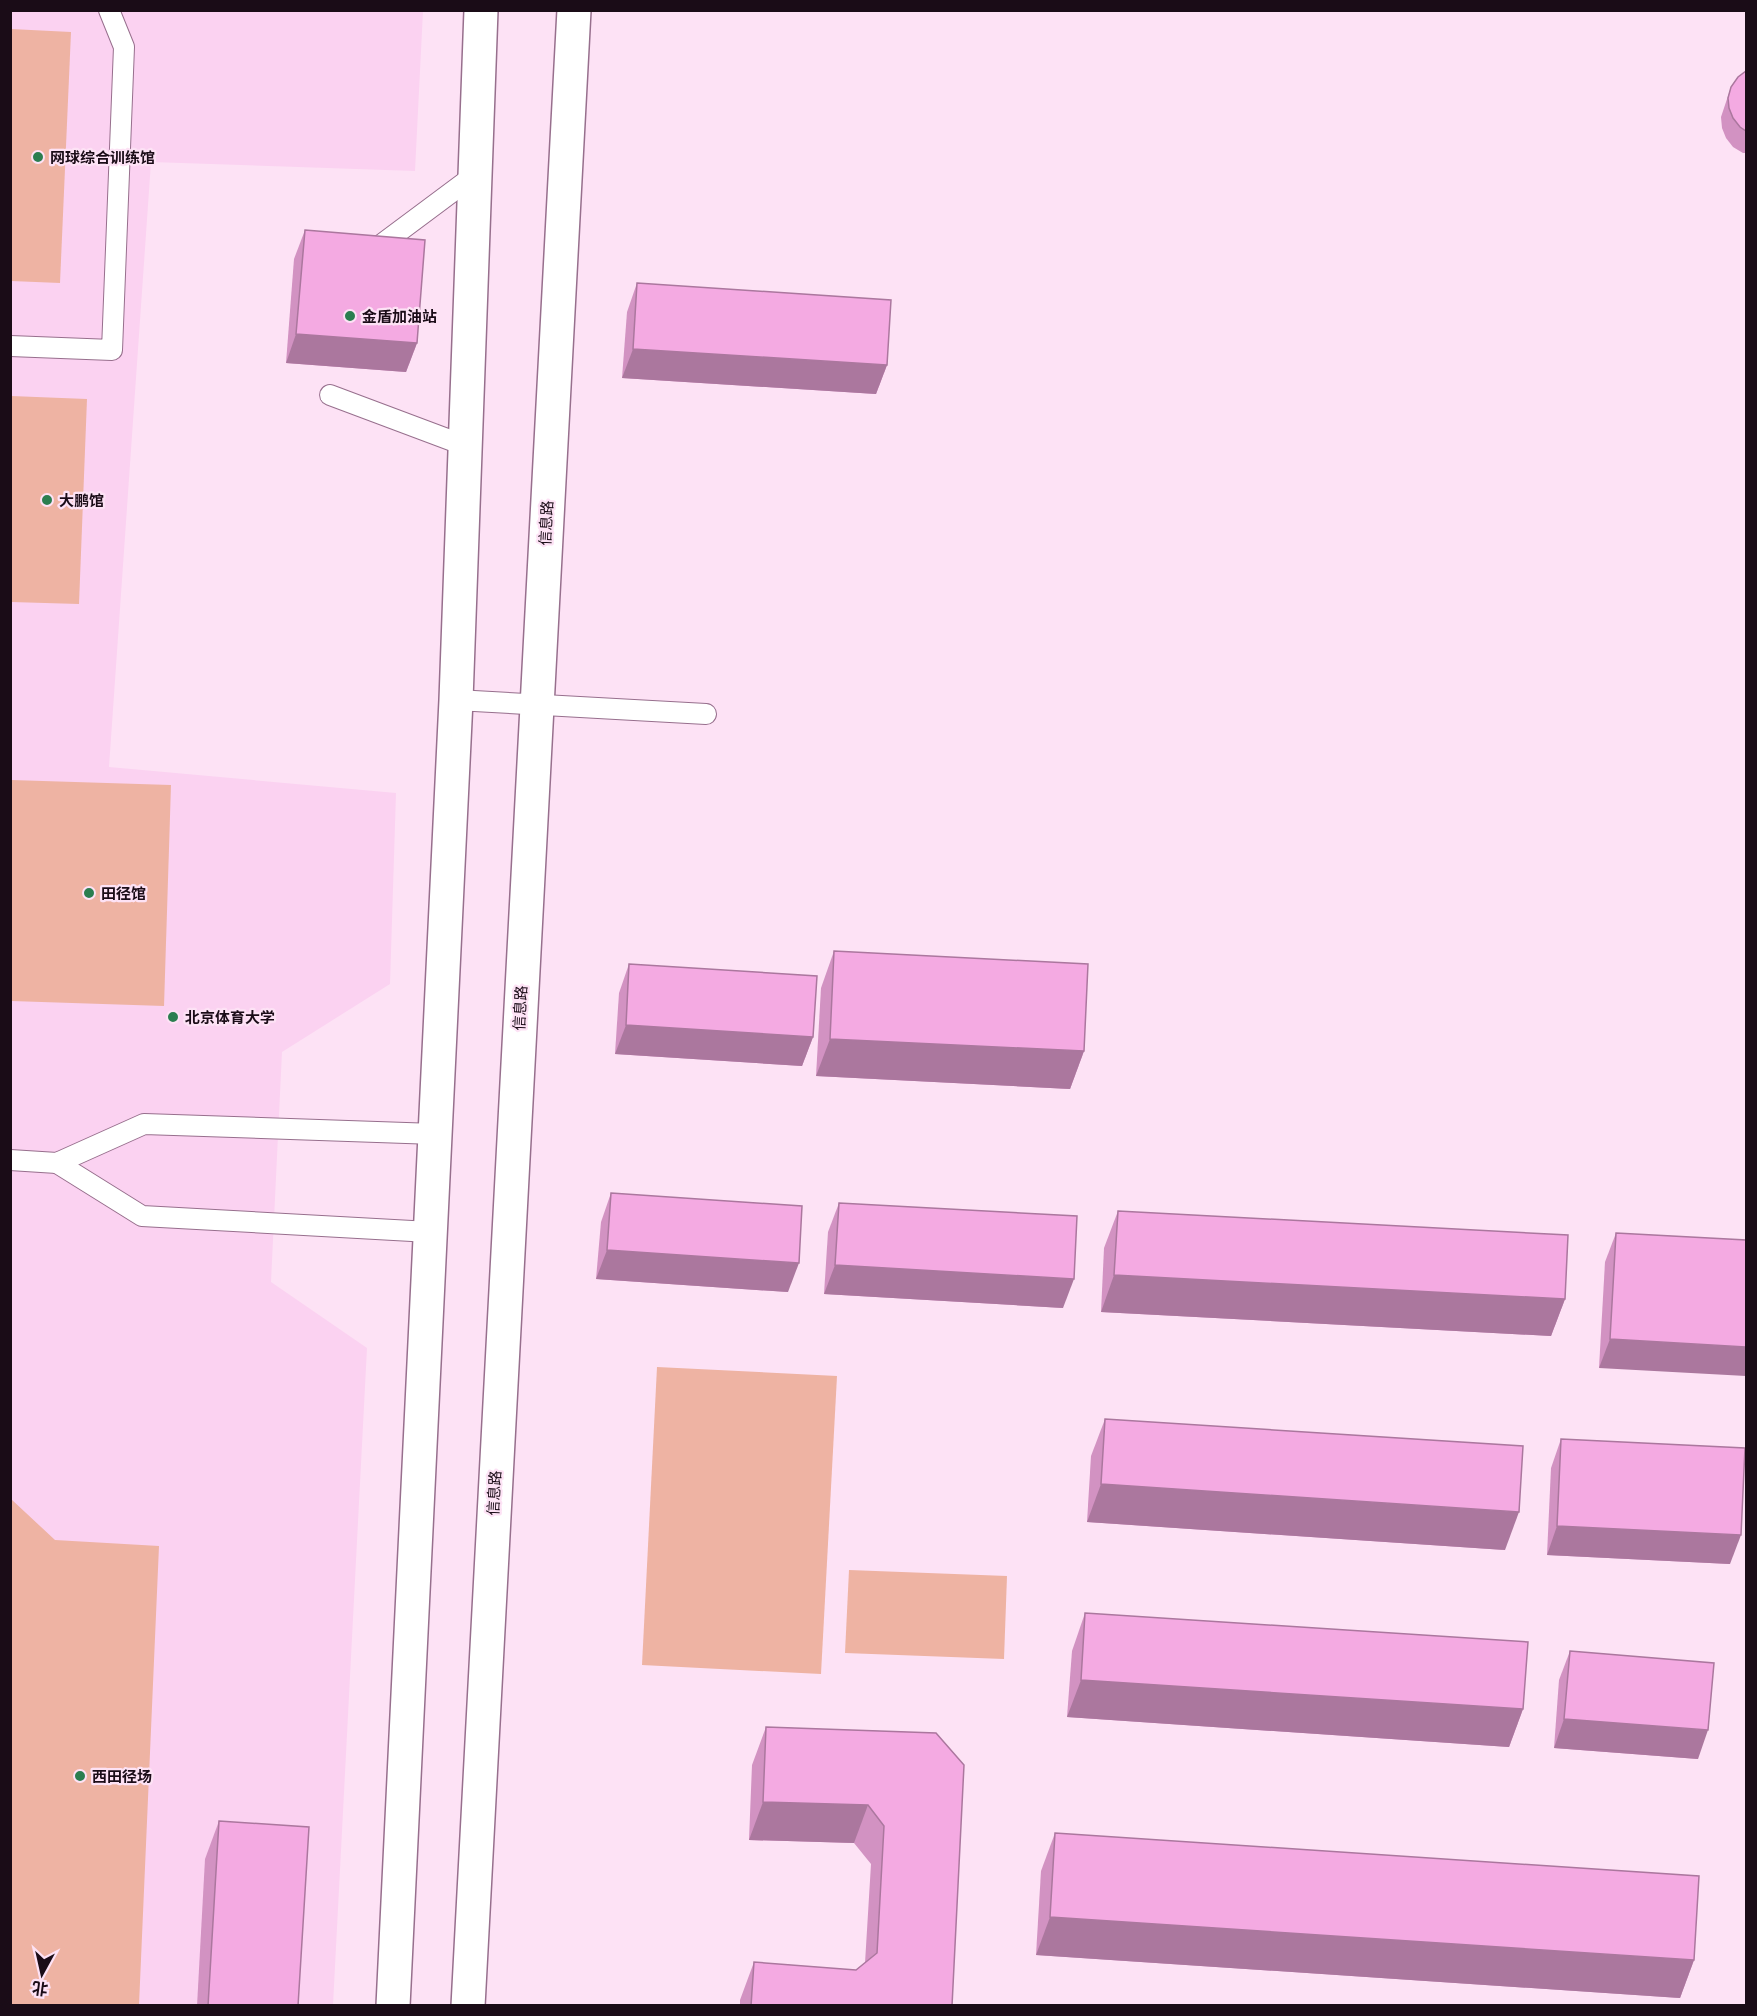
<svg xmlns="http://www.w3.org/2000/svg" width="1757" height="2016" viewBox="0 0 1757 2016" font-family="Mulish,'Noto Sans SC',sans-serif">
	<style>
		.built { fill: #fbd2f1 }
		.green { fill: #eeb3a3 }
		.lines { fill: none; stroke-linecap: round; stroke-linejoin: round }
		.service-casing { stroke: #976f8d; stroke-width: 22 }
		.primary-casing { stroke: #976f8d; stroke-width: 36 }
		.service { stroke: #fff; stroke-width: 20 }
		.primary { stroke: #fff; stroke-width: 33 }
		.wall { fill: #d292c2 }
		.shaded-wall { fill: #ab779e }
		.building { fill: #f4aae2; stroke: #ab779e; stroke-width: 1.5 }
		.poi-dot { fill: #2b7e50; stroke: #fde2f5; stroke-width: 2 }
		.labels { text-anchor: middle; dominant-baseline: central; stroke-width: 4.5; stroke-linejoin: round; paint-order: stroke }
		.poi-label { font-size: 15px; font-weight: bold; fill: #1a0c17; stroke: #fde2f5; text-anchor: start }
		.street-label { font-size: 15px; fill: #1a0c17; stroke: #fde2f5 }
	</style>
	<rect width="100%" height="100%" fill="#fde2f5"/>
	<!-- built -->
	<path class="built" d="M11 11H423L415 171 151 162 109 767 396 793 390 984 282 1052 271 1282 367 1348 333 2005 11 2006Z"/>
	<!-- green -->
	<g class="green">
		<path d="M11 29 71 32 60 283 11 281Z"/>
		<path d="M11 396 87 399 79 604 11 602Z"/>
		<path d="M11 780 171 785 164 1006 11 1001Z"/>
		<path d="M657 1367 837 1376 821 1674 642 1665Z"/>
		<path d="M11 1499 55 1540 159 1546 139 2005H11Z"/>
		<path d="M849 1570 1007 1576 1004 1659 845 1653Z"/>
	</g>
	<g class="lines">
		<!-- service casing -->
		<g class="service-casing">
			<g id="service">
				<path d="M370 253 476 174"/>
				<path d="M10 346 112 350 124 47 109 10"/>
				<path d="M330 395 466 446"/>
				<path d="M456 700 706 714"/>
				<path d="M10 1160 57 1163 144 1124 435 1134"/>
				<path d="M57 1163 142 1216 430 1232"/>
			</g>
		</g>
		<!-- primary casing -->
		<g class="primary-casing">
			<g id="primary">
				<path d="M393 2006 456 700 481 10"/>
				<path d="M468 2006 574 10"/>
			</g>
		</g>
		<!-- service -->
		<use href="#service" class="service"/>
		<!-- primary -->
		<use href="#primary" class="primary"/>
	</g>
	<!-- wall -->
	<g class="wall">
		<path d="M1746 71V153H1743L1733 147 1726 138 1722 128 1721 117 1731 87Z"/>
		<path d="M305 230 417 343 406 372 286 363 294 259Z"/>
		<path d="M637 283 887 365 876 394 622 378 627 312Z"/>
		<path d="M834 951 1084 1051 1070 1089 816 1076 821 988Z"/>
		<path d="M629 964 813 1037 802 1066 615 1054 619 993Z"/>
		<path d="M611 1193 788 1292 596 1279 601 1222Z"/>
		<path d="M839 1203 1063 1308 824 1294 828 1232Z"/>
		<path d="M1118 1211 1565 1299 1551 1336 1101 1312 1104 1248Z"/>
		<path d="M1616 1233 1746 1240 1599 1368 1605 1262Z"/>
		<path d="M1105 1419 1505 1550 1087 1522 1091 1456Z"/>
		<path d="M1561 1439 1730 1564 1547 1555 1551 1468Z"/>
		<path d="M1085 1613 1523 1709 1509 1747 1067 1717 1072 1651Z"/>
		<path d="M1570 1651 1698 1759 1554 1748 1559 1680Z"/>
		<path d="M766 1727 936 1733 952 2006H740V2000L754 1962 856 1970 865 1963 871 1864 854 1843 749 1840 752 1765Z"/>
		<path d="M219 1821 298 2006H197L205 1859Z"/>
		<path d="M1055 1833 1694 1960 1680 1998 1036 1955 1041 1871Z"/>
	</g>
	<!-- shaded-wall -->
	<g class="shaded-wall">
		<path d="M296 334 417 343 406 372 286 363Z"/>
		<path d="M633 349 887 365 876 394 622 378Z"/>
		<path d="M626 1025 813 1037 802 1066 615 1054Z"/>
		<path d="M830 1039 1084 1051 1070 1089 816 1076Z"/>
		<path d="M607 1250 799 1263 788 1292 596 1279Z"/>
		<path d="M835 1265 1074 1279 1063 1308 824 1294Z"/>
		<path d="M1114 1275 1565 1299 1551 1336 1101 1312Z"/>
		<path d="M1610 1339 1746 1347V1376L1599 1368Z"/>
		<path d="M1101 1484 1519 1512 1505 1550 1087 1522Z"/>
		<path d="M1557 1526 1741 1535 1730 1564 1547 1555Z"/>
		<path d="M1081 1680 1523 1709 1509 1747 1067 1717Z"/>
		<path d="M1564 1719 1708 1730 1698 1759 1554 1748Z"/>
		<path d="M763 1802 868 1805 854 1843 749 1840Z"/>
		<path d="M1050 1917 1694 1960 1680 1998 1036 1955Z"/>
	</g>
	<!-- building -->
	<g class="building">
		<path d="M1746 71V131L1740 127 1733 118 1729 108 1728 98 1731 87 1738 77Z"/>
		<path d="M305 230 425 240 417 343 296 334Z"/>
		<path d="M637 283 891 300 887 365 633 349Z"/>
		<path d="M834 951 1088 964 1084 1051 830 1039Z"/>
		<path d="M629 964 817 976 813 1037 626 1025Z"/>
		<path d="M611 1193 802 1206 799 1263 607 1250Z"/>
		<path d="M839 1203 1077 1216 1074 1279 835 1265Z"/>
		<path d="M1118 1211 1568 1235 1565 1299 1114 1275Z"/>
		<path d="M1616 1233 1746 1240V1347L1610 1339Z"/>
		<path d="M1105 1419 1523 1446 1519 1512 1101 1484Z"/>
		<path d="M1561 1439 1745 1448 1741 1535 1557 1526Z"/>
		<path d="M1085 1613 1528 1642 1523 1709 1081 1680Z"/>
		<path d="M1570 1651 1714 1663 1708 1730 1564 1719Z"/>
		<path d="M766 1727 936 1733 964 1765 952 2006H751L754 1962 856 1970 877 1953 884 1826 868 1805 763 1802Z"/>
		<path d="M219 1821 309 1827 298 2006H208Z"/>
		<path d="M1055 1833 1699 1876 1694 1960 1050 1917Z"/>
	</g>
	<!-- markers -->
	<g class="poi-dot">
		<circle cx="38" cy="157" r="6"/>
		<circle cx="350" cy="316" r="6"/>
		<circle cx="47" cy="500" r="6"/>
		<circle cx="89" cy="893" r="6"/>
		<circle cx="173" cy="1017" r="6"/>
		<circle cx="80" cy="1776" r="6"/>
	</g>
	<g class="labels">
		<!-- poi labels -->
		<g class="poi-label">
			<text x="50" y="157">网球综合训练馆</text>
			<text x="362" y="316">金盾加油站</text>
			<text x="59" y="500">大鹏馆</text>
			<text x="101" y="893">田径馆</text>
			<text x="185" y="1017">北京体育大学</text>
			<text x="92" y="1776">西田径场</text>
		</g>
		<!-- street labels -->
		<g class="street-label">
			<text transform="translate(546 523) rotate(-87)">信息路</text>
			<text transform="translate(520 1008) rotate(-87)">信息路</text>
			<text transform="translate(494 1493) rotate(-87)">信息路</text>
		</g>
	</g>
	<!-- border -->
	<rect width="1757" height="2016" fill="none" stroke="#1a0c17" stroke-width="24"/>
	<!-- north arrow -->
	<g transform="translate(42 1974) rotate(188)" stroke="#fde2f5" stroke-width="4.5" paint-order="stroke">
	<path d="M0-4.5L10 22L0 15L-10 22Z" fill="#1a0c17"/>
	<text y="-9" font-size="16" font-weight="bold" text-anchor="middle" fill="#1a0c17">北</text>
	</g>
</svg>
